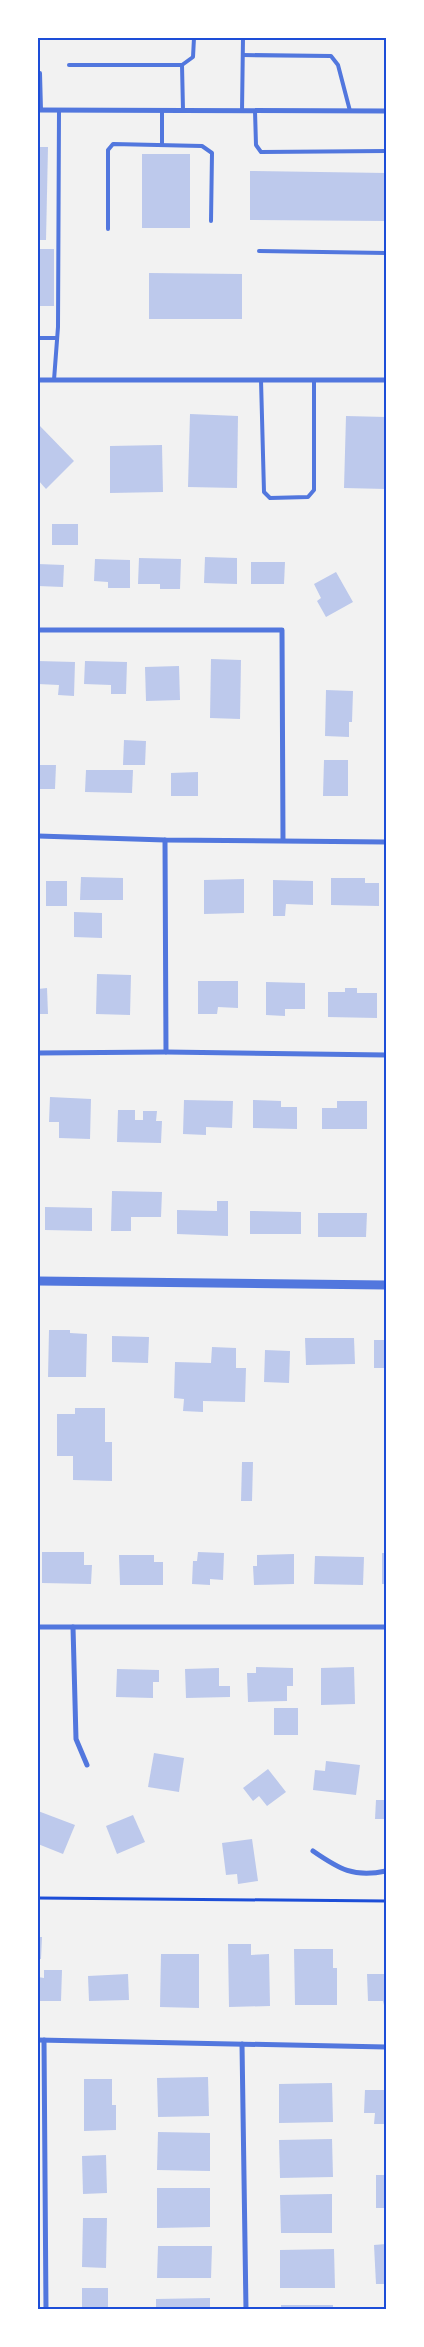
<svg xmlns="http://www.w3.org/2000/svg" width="424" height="2347" viewBox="0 0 424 2347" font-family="'PT Sans Narrow',sans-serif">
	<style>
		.building { fill: #bdc9ec }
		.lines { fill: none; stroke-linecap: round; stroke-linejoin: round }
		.path { stroke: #1d4ed8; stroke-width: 3 }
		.service { stroke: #5277de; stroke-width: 4 }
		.minor { stroke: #5277de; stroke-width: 5 }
		.tertiary { stroke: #5277de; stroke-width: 9 }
		.neatline { fill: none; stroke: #1d4ed8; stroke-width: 2 }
	</style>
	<rect width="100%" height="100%" fill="#f2f2f2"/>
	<!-- building -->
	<g class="building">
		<path d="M38 147H48L46 240H38Z"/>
		<rect x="142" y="154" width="48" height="74"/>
		<path d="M250 171 386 173 385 221 250 220Z"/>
		<rect x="38" y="249" width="16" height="57"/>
		<path d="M149 273 242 274V319H149Z"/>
		<path d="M190 414 238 416 237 488 188 487Z"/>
		<path d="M346 416 386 417V489L344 488Z"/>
		<path d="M38 424 74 461 46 489 38 480Z"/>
		<path d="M162 445 163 492 110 493V446Z"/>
		<rect x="52" y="524" width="26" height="21"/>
		<path d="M205 557 237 558V584L204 583Z"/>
		<path d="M139 558 181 559 180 589H160V584H138Z"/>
		<path d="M95 559 130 560V588H108V582L94 581Z"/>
		<path d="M251 562H285L284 584H251Z"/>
		<path d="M38 564 64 565 63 587 38 586Z"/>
		<path d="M336 572 353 602 326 617 317 601 321 598 314 584Z"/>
		<path d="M211 659 241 660 240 719 210 718Z"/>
		<path d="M38 661 75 662 74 696 58 695 59 685 38 684Z"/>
		<path d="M85 661 127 662 126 694H111V685L84 684Z"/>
		<path d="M179 666 180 700 146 701 145 667Z"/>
		<path d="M326 690 353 691 352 722H349V737L325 736Z"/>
		<path d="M124 740 146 741 145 765H123Z"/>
		<path d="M324 760H348V796H323Z"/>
		<path d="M38 765H56L55 789H38Z"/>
		<path d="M86 770H133L132 793 85 792Z"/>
		<path d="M198 772V796H171V773Z"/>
		<path d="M81 877 123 878V900H80Z"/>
		<path d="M331 878H365V883H379V906L331 905Z"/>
		<path d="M244 879V913L204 914V880Z"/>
		<path d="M273 880 313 881V905L286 904 285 916H273Z"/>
		<rect x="46" y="881" width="21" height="25"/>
		<path d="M74 912 102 913V938L74 937Z"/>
		<path d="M97 974 131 975 130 1015 96 1014Z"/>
		<path d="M198 981H238V1008L218 1007 217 1014H198Z"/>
		<path d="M266 982 305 983V1009H285V1016L266 1015Z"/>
		<path d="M47 988 48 1014H38V989Z"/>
		<path d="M345 988H357V993H377V1018L328 1017V992H345Z"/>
		<path d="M50 1097 91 1099 90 1139 59 1138V1122H49Z"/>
		<path d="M184 1100 233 1101 232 1128 206 1127V1135L183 1134Z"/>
		<path d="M253 1100 281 1101V1107H297V1129L253 1128Z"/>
		<path d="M337 1101H367V1129H322V1108H337Z"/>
		<path d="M118 1110H135V1120H143V1111H157L156 1121H162L161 1143 117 1142Z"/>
		<path d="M112 1191 162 1192 161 1217H131V1231H111Z"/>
		<path d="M217 1201H228V1236L177 1234V1210L217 1211Z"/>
		<path d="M45 1207 92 1208V1231L45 1230Z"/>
		<path d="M250 1211 301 1212V1234H250Z"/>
		<path d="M318 1213H367L366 1237H318Z"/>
		<path d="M49 1330H70V1333L87 1334 86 1377H48Z"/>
		<path d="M112 1336 149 1337 148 1363 112 1362Z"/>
		<path d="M305 1338H354L355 1364 306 1365Z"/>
		<rect x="374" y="1340" width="12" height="28"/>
		<path d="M212 1347 236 1348V1368H246L245 1402 203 1401V1412L183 1411 184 1399 174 1398 175 1362 211 1363Z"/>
		<path d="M265 1350 290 1351 289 1383 264 1382Z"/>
		<path d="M75 1408H105V1442H112V1481L73 1480V1456H57V1414H75Z"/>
		<path d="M242 1462H253L252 1501H241Z"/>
		<path d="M42 1552H84V1565H92L91 1584 42 1583Z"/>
		<path d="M198 1552 224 1553 223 1580 210 1579V1585L192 1584 193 1561H197Z"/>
		<rect x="382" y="1553" width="4" height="31"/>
		<path d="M294 1554V1584L254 1585 253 1566H257V1555Z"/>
		<path d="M119 1555H154V1562H163V1585H120Z"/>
		<path d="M315 1556 364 1557 363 1585 314 1584Z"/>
		<path d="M256 1667 293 1668V1686H287V1701L248 1702 247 1673H256Z"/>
		<path d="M354 1667 355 1704 321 1705V1668Z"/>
		<path d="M219 1668V1686H230V1697L186 1698 185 1669Z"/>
		<path d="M117 1669 159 1670V1682H153V1698L116 1697Z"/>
		<rect x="274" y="1708" width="24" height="27"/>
		<path d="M154 1753 184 1758 179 1792 148 1787Z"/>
		<path d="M326 1761 360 1765 356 1795 313 1790 315 1770 325 1771Z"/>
		<path d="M268 1769 286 1792 267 1806 259 1796 253 1801 243 1788Z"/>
		<path d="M376 1800H386V1819H375Z"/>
		<path d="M38 1811 75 1825 63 1854 38 1844Z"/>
		<path d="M133 1815 145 1842 117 1854 106 1826Z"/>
		<path d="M252 1839 258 1881 238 1884 237 1874 226 1875 222 1843Z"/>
		<path d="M38 1937H42L41 1959H38Z"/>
		<path d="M228 1944H251V1955L269 1954 270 2006 229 2007Z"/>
		<path d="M294 1949H333V1968H337V2005H295Z"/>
		<path d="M161 1954H199V2008L160 2007Z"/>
		<path d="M44 1970H62L61 2001H38V1977L44 1978Z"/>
		<path d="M128 1974 129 2000 89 2001 88 1976Z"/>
		<path d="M367 1974H386V2005H384L383 2001H368Z"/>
		<path d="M208 2077 209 2116 158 2117 157 2078Z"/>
		<path d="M84 2079H112V2105H116V2130L84 2131Z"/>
		<path d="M332 2083 333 2122 279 2123V2084Z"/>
		<path d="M365 2090H386V2124H374L375 2113H364Z"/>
		<path d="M158 2132 210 2133V2171L157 2170Z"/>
		<path d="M332 2139 333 2177 280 2178 279 2140Z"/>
		<path d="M106 2155 107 2193 83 2194 82 2156Z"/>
		<rect x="376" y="2175" width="10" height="33"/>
		<path d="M157 2188H210V2227L157 2228Z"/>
		<path d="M332 2194V2233H281L280 2195Z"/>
		<path d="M83 2218H107L106 2268 82 2267Z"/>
		<path d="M386 2244V2284H376L374 2245Z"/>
		<path d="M158 2246H212L211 2278H157Z"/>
		<path d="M334 2249 335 2288H280V2250Z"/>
		<rect x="82" y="2288" width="26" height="22"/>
		<path d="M210 2298V2310H156V2299Z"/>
		<rect x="281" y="2305" width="52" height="5"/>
	</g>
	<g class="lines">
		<!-- path -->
		<path class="path" d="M38 1898 386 1901"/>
		<!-- service -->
		<g class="service">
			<path d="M243 55 331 56 338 65 350 111"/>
			<path d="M69 65H182"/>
			<path d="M38 73H40L41 110"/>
			<path d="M183 110 182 65 193 57 194 38"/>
			<path d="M242 111 243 38"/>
			<path d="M255 111 256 145 261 152 386 151"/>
			<path d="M162 145V110"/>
			<path d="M108 229V150L113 144 202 146 212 153 211 221"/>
			<path d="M259 251 386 253"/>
			<path d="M38 338H57"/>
			<path d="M54 380 58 327 59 110"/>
			<path d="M261 380 264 492 270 498 308 497 314 490V380"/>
		</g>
		<!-- minor -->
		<g class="minor">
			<path d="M38 110 386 111"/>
			<path d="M38 380H386"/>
			<path d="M38 630H282L283 840"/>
			<path d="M38 836 165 840 386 842"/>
			<path d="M165 840 166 1052"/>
			<path d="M38 1053 166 1052 386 1055"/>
			<path d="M38 1627H386"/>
			<path d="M73 1627 76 1739 87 1765"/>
			<path d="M313 1851C339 1869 354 1878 386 1871"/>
			<path d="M38 2040 386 2047"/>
			<path d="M44 2040 46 2310"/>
			<path d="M242 2044 246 2310"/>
		</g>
		<!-- tertiary -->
		<path class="tertiary" d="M38 1281 386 1285"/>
	</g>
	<!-- border -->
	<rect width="424" height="2347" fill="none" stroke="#ffffff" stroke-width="78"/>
	<rect x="39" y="39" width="346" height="2269" class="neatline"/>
</svg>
